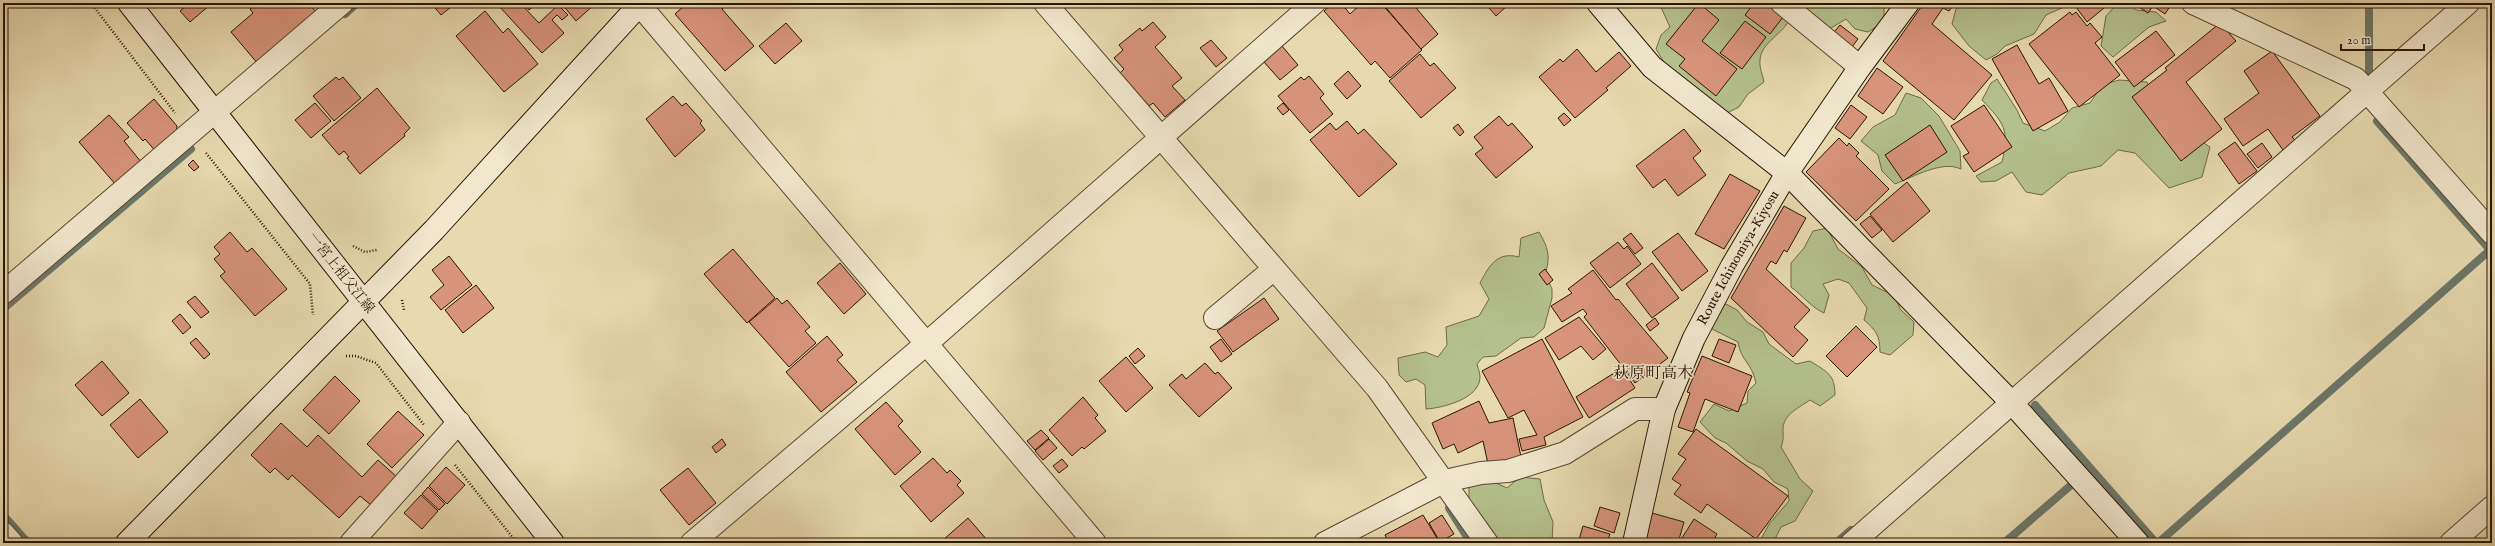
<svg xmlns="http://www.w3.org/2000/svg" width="2495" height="546" viewBox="0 0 2495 546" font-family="'IM FELL English','Noto Serif JP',serif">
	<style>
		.green { fill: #b4c08d; stroke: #6e6a48 }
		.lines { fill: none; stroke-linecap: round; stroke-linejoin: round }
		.stream { stroke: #6c786b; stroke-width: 8 }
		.building { fill: #d9947c; stroke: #291403 }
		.street-casing { stroke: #59462e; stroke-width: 24 }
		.secondary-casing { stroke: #291403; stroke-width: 24 }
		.path { stroke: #291403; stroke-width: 2.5; stroke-dasharray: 1 2; stroke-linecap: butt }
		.street { stroke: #f0e7cc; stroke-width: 22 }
		.secondary { stroke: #f0e7cc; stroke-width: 22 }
		.labels { text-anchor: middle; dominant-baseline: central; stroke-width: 3; stroke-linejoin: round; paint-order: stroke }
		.street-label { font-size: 14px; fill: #291403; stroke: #f0e7cc }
		.quarter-label { font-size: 16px; fill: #291403; stroke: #f0e7cc }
	</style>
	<rect width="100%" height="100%" fill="#e8dab0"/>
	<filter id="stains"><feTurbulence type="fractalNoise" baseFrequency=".005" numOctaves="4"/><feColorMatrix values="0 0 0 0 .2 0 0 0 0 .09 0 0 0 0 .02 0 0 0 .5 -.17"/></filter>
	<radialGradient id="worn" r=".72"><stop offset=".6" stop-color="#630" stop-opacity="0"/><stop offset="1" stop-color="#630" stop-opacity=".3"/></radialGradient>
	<!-- green -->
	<g class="green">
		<path d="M1659 3H1882L1884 4V22L1868 32 1855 29 1846 19 1828 30 1790 18C1784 34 1761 42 1760 60 1759 67 1763 76 1764 82L1748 94 1739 107 1725 114 1665 64 1656 49 1661 35 1670 27Z"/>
		<path d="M1963 3H2066L2064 7 2046 15 2034 34 2005 46 1997 54 1986 60 1969 46 1952 24 1956 9Z"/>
		<path d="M2128 3 2136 10 2156 12 2166 21 2149 27 2113 57 2101 46 2106 16 2117 4Z"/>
		<path d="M1997 79 2017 110 2023 123 2045 131 2060 122 2072 108 2090 103 2102 85 2119 80 2147 82 2149 88 2199 140 2210 147 2202 177 2169 188 2135 153 2118 150 2101 166 2069 173 2042 195 2026 192 2012 172 1996 181 1981 182 1976 176 2002 162C2010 130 2004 123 1982 100L1991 83Z"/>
		<path d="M1906 93 1921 98 1939 116 1960 151 1961 169C1942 160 1913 177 1895 184L1882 171 1878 155 1861 141 1873 127 1895 115Z"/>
		<path d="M1827 228 1838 249 1862 267 1872 285 1895 296 1900 309 1914 322 1913 335 1890 355 1880 352C1880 336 1876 330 1864 320L1867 308 1849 283 1838 279 1823 284 1829 295 1824 313C1811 307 1803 296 1791 287V263L1804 248 1813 231Z"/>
		<path d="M1539 232C1548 247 1551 257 1545 274L1552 289V298L1544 328 1534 337 1521 338 1496 356 1483 357 1477 364C1478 368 1480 373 1480 377 1480 399 1442 408 1426 409L1425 385 1416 379 1406 382 1399 375 1398 358 1425 352 1438 357 1447 345 1446 327 1479 316 1489 299 1480 283C1489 266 1497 251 1519 257L1521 238Z"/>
		<path d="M1726 304 1737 310 1747 322 1763 332 1769 344 1796 364 1810 361C1827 372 1835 374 1835 395L1820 406 1810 400C1800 407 1784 414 1783 428 1783 435 1784 440 1781 447L1800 479 1813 491 1795 521 1781 527 1773 543H1759L1769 524 1789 501 1788 489 1774 482 1763 469 1747 461 1726 443 1715 438 1700 422 1714 404 1729 411 1747 403 1748 391 1756 383C1752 363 1741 361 1738 342L1710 328 1715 313Z"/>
		<path d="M1520 477 1540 479 1544 500 1553 522 1552 543H1496L1486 522 1469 508V488L1485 478 1507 488Z"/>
	</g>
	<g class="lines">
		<!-- stream -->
		<g class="stream">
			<path d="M2369 3V74"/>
			<path d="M345 14 357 3"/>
			<path d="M2377 121 2492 252"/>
			<path d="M3 309 191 149"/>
			<path d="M2035 405 2156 543"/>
			<path d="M1449 508 1471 543"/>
			<path d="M3 515 28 543"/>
			<path d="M1836 543 1851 530"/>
			<path d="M2004 543 2070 486"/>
			<path d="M2158 543 2490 250"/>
		</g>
	</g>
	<!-- building -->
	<g class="building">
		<path d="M190 3H209L210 5 190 22 180 11Z"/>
		<path d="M258 3H308L318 14 259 65 231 32 253 13 250 9Z"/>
		<path d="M431 3H456L441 15Z"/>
		<path d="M500 3H520L539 23 558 5 568 15 562 20 557 15 552 20 564 33 542 53 498 5Z"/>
		<path d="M523 3H537L529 10Z"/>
		<path d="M561 3H596L576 21Z"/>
		<path d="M687 3H729L722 9 754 46 725 71 675 14Z"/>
		<path d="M1333 3H1341L1350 14 1362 3H1381L1422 50 1390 78 1375 61 1371 65 1324 11Z"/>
		<path d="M1382 3H1412L1438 34 1421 49Z"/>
		<path d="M1494 3H1506L1508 5 1496 16 1489 8Z"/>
		<path d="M1699 3 1719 20 1702 41 1737 69 1716 96 1679 66 1685 59 1666 44Z"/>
		<path d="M1754 3H1765L1783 17 1770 34 1745 15Z"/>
		<path d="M1924 3H1955L1949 11 1943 8 1932 24 1992 75 1954 120 1883 61Z"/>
		<path d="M2073 3H2110L2087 22Z"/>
		<path d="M2133 3H2172L2165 14 2153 6 2148 13Z"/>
		<path d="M485 11 503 33 508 28 538 64 504 92 456 36Z"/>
		<path d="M2070 12 2072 15 2076 12 2087 26 2090 23 2102 37 2095 43 2120 75 2079 107 2029 44Z"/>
		<path d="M1745 21 1766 37 1742 69 1720 53Z"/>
		<path d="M1153 22 1166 37 1155 47 1182 78 1172 86 1185 100 1165 117 1153 103 1149 106 1120 73 1124 69 1114 58 1123 50 1119 45 1140 28 1142 31Z"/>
		<path d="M786 23 802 41 775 64 759 46Z"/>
		<path d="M2220 23 2236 41 2186 82 2222 129 2181 161 2132 97 2167 70 2165 68Z"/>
		<path d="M1840 25 1858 39 1849 51 1830 37Z"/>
		<path d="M2156 31 2175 55 2134 87 2115 62Z"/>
		<path d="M1211 40 1227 58 1216 67 1200 48Z"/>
		<path d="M2017 45 2039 84 2049 78 2068 111 2033 131 1992 59Z"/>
		<path d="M1282 46 1298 65 1280 80 1264 62Z"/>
		<path d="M1577 49 1596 72 1619 52 1631 66 1606 88 1608 90 1575 118 1539 77 1560 59 1563 62Z"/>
		<path d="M2272 51 2320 116 2292 137 2295 140 2283 150 2268 129 2243 146 2224 119 2259 93 2244 71Z"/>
		<path d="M1420 54 1430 66 1434 63 1456 88 1421 118 1389 81Z"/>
		<path d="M1877 68 1903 87 1883 114 1858 96Z"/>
		<path d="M1348 71 1361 86 1347 99 1334 84Z"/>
		<path d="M1309 76 1324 94 1320 98 1333 114 1310 133 1278 96 1301 77 1304 80Z"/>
		<path d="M336 77 339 80 343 77 361 98 334 121 313 96Z"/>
		<path d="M377 88 410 128 404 134 405 136 360 174 347 158 349 157 344 151 339 155 322 135Z"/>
		<path d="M673 96 682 106 686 103 702 121 700 123 705 130 675 157 646 119Z"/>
		<path d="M154 99 177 126 176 139 158 154 145 139 143 141 127 123Z"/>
		<path d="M315 103 331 121 311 138 295 120Z"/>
		<path d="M1283 103 1289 110 1283 115 1277 108Z"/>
		<path d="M1851 105 1867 117 1850 139 1835 128Z"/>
		<path d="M1984 105 2012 147 1974 172 1963 156 1969 153 1951 126Z"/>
		<path d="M1564 113 1571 120 1564 126 1558 118Z"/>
		<path d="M109 115 129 137 124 141 142 163 116 185 79 142Z"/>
		<path d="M1499 116 1508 126 1512 123 1533 147 1496 178 1475 154 1483 148 1474 137Z"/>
		<path d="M1347 121 1358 134 1364 129 1397 164 1359 197 1310 140 1330 123 1336 130Z"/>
		<path d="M1458 124 1464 132 1460 136 1453 128Z"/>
		<path d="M1930 125 1947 152 1903 181 1885 155Z"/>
		<path d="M1684 129 1701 151 1693 158 1706 175 1678 196 1665 179 1653 188 1636 166Z"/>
		<path d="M1839 138 1847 146 1849 143 1859 153 1856 156 1889 189 1856 221 1806 172Z"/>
		<path d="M2235 142 2257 171 2239 184 2218 154Z"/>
		<path d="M2262 143 2272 157 2258 168 2247 154Z"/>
		<path d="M193 160 199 167 194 171 188 165Z"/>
		<path d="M1730 174 1760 191 1724 249 1695 234Z"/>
		<path d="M1907 182 1930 211 1893 242 1870 214Z"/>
		<path d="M1784 206 1806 218 1787 252 1784 250 1776 264 1771 261 1766 269 1810 310 1794 327 1808 340 1793 357 1731 298Z"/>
		<path d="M1870 216 1882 230 1872 238 1860 224Z"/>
		<path d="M230 232 247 252 252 248 287 289 255 316 220 276 225 272 214 259 220 254 214 247Z"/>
		<path d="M1631 233 1643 248 1635 254 1623 239Z"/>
		<path d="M1678 233 1708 271 1682 291 1652 252Z"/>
		<path d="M1618 242 1624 249 1627 246 1641 264 1610 288 1590 263Z"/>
		<path d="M733 249 775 298 747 323 704 274Z"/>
		<path d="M449 256 472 285 441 310 430 297 444 285 432 270Z"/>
		<path d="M840 263 866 294 844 314 817 283Z"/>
		<path d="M1652 263 1679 298 1652 318 1626 284Z"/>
		<path d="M1545 269 1553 280 1547 285 1539 274Z"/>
		<path d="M1593 270 1616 300 1618 299 1668 358 1635 383 1584 317 1587 314 1583 309 1562 322 1551 306 1572 293 1568 289Z"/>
		<path d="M476 285 494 308 463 333 445 310Z"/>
		<path d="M195 296 209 312 201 318 187 302Z"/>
		<path d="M777 298 782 304 787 300 810 327 805 331 816 343 789 367 749 322Z"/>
		<path d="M1264 298 1279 319 1233 352 1217 331Z"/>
		<path d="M180 314 191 327 183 334 172 321Z"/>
		<path d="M1579 317 1606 349 1593 360 1581 346 1559 360 1545 338Z"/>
		<path d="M1655 318 1659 324 1650 331 1646 325Z"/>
		<path d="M1856 326 1877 347 1847 377 1826 356Z"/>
		<path d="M827 336 843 355 837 360 857 382 821 412 786 372Z"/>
		<path d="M196 338 210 354 204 359 190 343Z"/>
		<path d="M1221 339 1232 354 1221 362 1210 347Z"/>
		<path d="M1542 339 1583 417 1544 437 1546 445 1522 451 1519 439 1537 435 1524 410 1508 418 1482 371Z"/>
		<path d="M1719 339 1736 345 1729 363 1712 356Z"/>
		<path d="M1138 348 1145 356 1135 364 1129 356Z"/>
		<path d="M1702 356 1752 376 1738 412 1705 399 1693 432 1678 427 1690 393 1687 392Z"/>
		<path d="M1126 357 1153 388 1126 412 1099 381Z"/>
		<path d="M102 361 129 393 102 416 75 385Z"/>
		<path d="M1205 363 1215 374 1218 372 1232 388 1199 417 1169 385 1182 374 1186 379Z"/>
		<path d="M1622 368 1635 388 1589 418 1576 397Z"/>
		<path d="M335 376 360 401 329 434 303 410Z"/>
		<path d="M1083 397 1098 415 1095 418 1106 431 1084 449 1082 447 1072 456 1049 430Z"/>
		<path d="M140 399 168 432 138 458 110 425Z"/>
		<path d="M1479 401 1489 423 1513 418 1521 457 1488 464 1483 441 1458 453 1454 444 1443 449 1432 423Z"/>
		<path d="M886 402 903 421 898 426 921 452 895 475 855 429Z"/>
		<path d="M398 411 424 435 392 468 367 444Z"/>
		<path d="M281 423 307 447 318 435 362 477 378 460 397 477 371 505 360 496 339 518 292 475 288 480 275 468 270 473 251 455Z"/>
		<path d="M1696 429 1788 496 1756 539 1707 504 1701 513 1674 494 1681 485 1672 479 1686 459 1678 454Z"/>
		<path d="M1041 430 1049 438 1035 450 1027 441Z"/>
		<path d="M722 439 726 445 716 453 712 447Z"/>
		<path d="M1049 439 1057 448 1043 460 1035 451Z"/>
		<path d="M933 458 947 473 950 470 961 481 957 485 964 493 931 522 900 486Z"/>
		<path d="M1062 459 1068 466 1059 473 1053 466Z"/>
		<path d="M446 467 465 485 447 504 429 486Z"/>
		<path d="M688 468 716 503 689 525 660 490Z"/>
		<path d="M428 487 445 504 439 510 422 494Z"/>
		<path d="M421 495 438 511 422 529 404 513Z"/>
		<path d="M1600 507 1620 513 1614 533 1594 526Z"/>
		<path d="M1652 513 1684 522 1678 543H1643Z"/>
		<path d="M1423 515 1440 543H1389L1385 535Z"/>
		<path d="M1442 515 1454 534 1440 542 1429 523Z"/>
		<path d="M968 518 988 541 992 538 996 543H943V540Z"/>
		<path d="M1694 519 1717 534 1713 541 1716 543 1680 541Z"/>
		<path d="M1583 526 1610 534 1607 543H1578Z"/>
	</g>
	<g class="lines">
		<!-- street casing -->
		<g class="street-casing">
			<g id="street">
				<path d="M638 3 1095 543"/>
				<path d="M1045 3 1377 388 1487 543"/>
				<path d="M1782 3 1860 67"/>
				<path d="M2193 3 2356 79 2492 233"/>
				<path d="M3 293 342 3"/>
				<path d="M1215 318 1274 269"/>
				<path d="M3 533 12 543"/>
				<path d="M351 543 459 422"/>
				<path d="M692 543 926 344 1314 3"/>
				<path d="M1325 543 1445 481 1481 473 1508 471 1565 453 1635 409H1664"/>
				<path d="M1852 543 2468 3"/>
				<path d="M2451 543 2492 507"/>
			</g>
		</g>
		<!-- secondary casing -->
		<g class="secondary-casing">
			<g id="secondary">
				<path d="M129 3 553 543"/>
				<path d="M1598 3 1652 67 1787 173 2011 402 2138 543"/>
				<path d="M127 543 434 230 641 3"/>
				<path id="s1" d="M1634 543 1664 409 1694 338 1732 266 1787 173 1860 67 1908 3"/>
			</g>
		</g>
		<!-- path -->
		<g class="path">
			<path d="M91 3 175 113"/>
			<path d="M206 153 310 284 313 315"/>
			<path d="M353 246 365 252 377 250"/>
			<path d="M402 300 404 310"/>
			<path d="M346 356H356L376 363 424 425"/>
			<path d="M455 465 517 543"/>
		</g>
		<!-- street -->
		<use href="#street" class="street"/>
		<!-- secondary -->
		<use href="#secondary" class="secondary"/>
	</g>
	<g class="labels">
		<!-- street labels -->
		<g class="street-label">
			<text stroke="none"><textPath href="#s1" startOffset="306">Route Ichinomiya-Kiyosu</textPath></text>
			<text transform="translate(341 273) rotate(52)">一宮上祖父江線</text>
		</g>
		<!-- quarter labels -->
		<g class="quarter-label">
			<text x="1653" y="374">萩原町高木</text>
		</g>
	</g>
	<!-- margin -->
	<rect width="2495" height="546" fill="none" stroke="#e8dab0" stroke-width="16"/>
	<rect x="4" y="4" width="2487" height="538" fill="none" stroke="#291403" stroke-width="2"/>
	<rect x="8" y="8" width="2479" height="530" fill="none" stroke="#291403"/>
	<!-- scale -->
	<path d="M2341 44v6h83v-6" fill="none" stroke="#291403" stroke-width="2"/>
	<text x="2347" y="44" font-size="12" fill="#291403" stroke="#f0e7cc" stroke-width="3" paint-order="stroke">20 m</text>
	<rect width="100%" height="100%" filter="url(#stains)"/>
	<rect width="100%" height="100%" fill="url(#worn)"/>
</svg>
